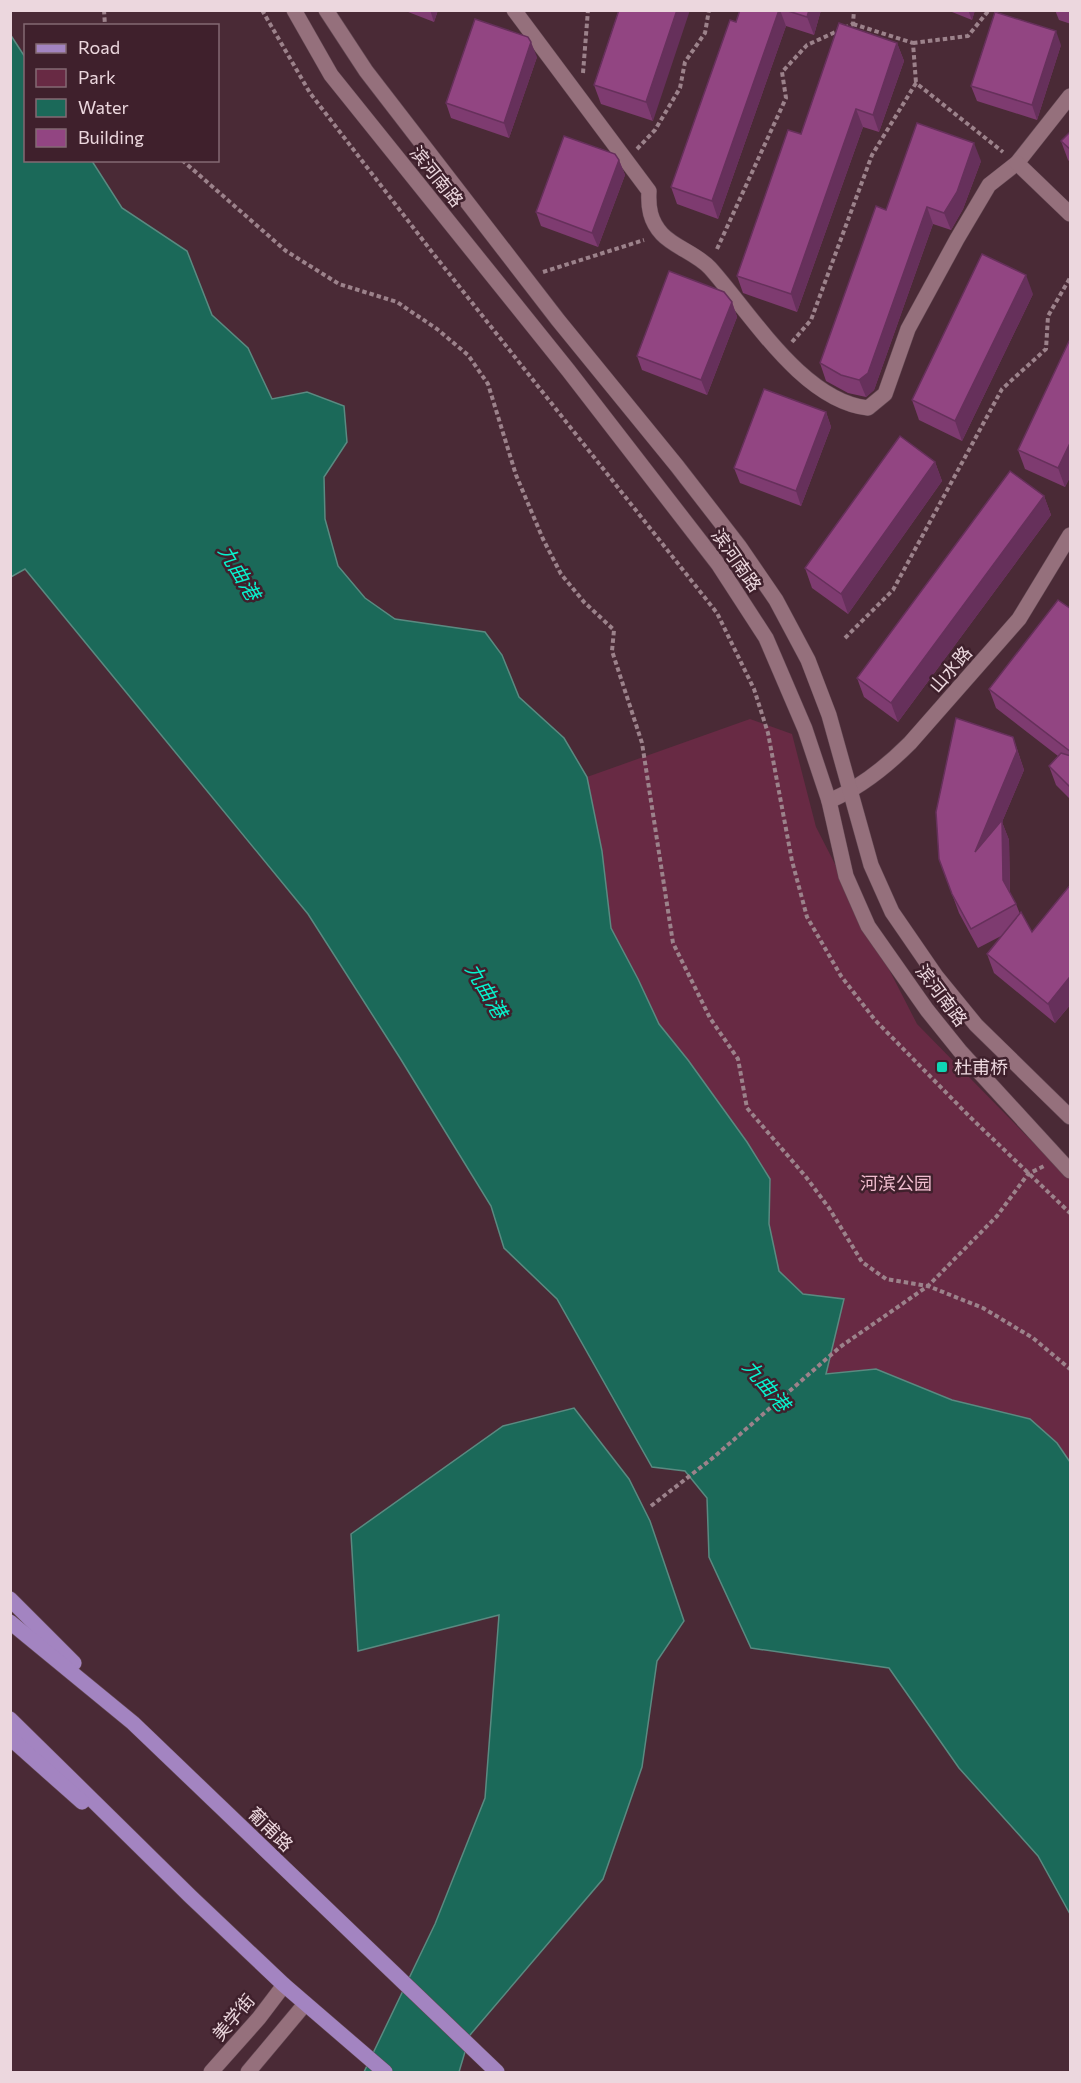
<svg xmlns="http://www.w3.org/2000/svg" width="1081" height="2083" viewBox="0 0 1081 2083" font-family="Commissioner,'Noto Sans SC',sans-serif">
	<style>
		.green { fill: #682a44 }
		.water { fill: #1b6959; stroke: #5a8a81; stroke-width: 1.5 }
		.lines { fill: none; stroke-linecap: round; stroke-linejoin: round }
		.minor-casing { stroke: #644954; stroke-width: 16 }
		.tertiary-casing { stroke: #644954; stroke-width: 16 }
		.primary-casing { stroke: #644954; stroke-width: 16 }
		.path { stroke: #9c828b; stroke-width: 4; stroke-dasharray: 4.5 3; stroke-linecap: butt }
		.minor { stroke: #95707c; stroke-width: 15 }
		.tertiary { stroke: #95707c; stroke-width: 15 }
		.primary { stroke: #a384c1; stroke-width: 15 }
		.wall { fill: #7e3b70 }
		.shaded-wall { fill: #66305b }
		.building { fill: #924582; stroke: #66305b; stroke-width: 1.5 }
		.poi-dot { fill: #0fd5b4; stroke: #3f202c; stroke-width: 2 }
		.labels { text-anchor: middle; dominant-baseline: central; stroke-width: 5; stroke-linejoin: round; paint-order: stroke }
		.street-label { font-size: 18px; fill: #ecd7de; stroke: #3f202c }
		.poi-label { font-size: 18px; fill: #ecd7de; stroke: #3f202c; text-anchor: start }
		.park-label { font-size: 18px; fill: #f1bdcf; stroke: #3f202c }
		.water-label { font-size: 20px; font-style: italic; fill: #07f2cd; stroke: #3f202c }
	</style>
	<rect width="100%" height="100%" fill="#4a2a36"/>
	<!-- green -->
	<path class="green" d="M750 719 792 734 816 827 917 1024 1070 1180V1462L1057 1443 1030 1419 952 1400 876 1369 826 1374 803 1294 779 1271 769 1224 770 1179 747 1142 688 1060 659 1024 638 979 611 928 602 851 587 777Z"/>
	<!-- water -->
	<g class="water">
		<path d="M10 34 25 57 26 160 92 161 122 208 187 251 212 315 248 348 272 399 307 392 344 406 347 442 324 477 325 519 338 566 365 598 395 619 485 632 502 655 519 697 564 738 587 777 602 851 611 928 638 979 659 1024 688 1060 747 1142 770 1179 769 1224 779 1271 803 1294 844 1299 826 1374 876 1369 952 1400 1030 1419 1057 1443 1070 1462V1914L1038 1856 959 1768 889 1668 751 1648 709 1557 707 1498 685 1471 652 1467 557 1299 504 1248 491 1206 400 1058 308 914 25 569 11 577Z"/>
		<path d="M574 1408 629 1479 650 1521 684 1621 657 1661 642 1767 603 1879 470 2035 459 2072H364L435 1924 485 1798 499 1615 358 1651 351 1534 503 1426Z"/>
	</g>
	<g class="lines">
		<!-- minor casing -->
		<g class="minor-casing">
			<g id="minor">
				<path d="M514 10 649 191C648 207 650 221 662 234 674 247 697 254 710 268 752 315 803 401 868 408L885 394 908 329 957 239 989 185 1017 163 1070 96"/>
				<path d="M1017 163 1070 214"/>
				<path d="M829 801C860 788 886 767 910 743L1019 619 1070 535"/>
			</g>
		</g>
		<!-- tertiary casing -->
		<g class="tertiary-casing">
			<g id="tertiary">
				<path d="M294 10 331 75 568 370 718 564 766 638 805 729 829 801 846 876 868 926 927 1010 960 1051 1070 1171"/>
				<path d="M326 10 366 71 558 320 677 466 739 546 776 600 808 660 829 715 871 865 892 912 936 976 976 1025 1070 1117"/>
				<path d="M211 2072 259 2018 284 1985"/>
				<path d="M248 2072 305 2004"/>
			</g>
		</g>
		<!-- primary casing -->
		<g class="primary-casing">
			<g id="primary">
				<path d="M10 1599 74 1663"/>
				<path d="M10 1622 133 1723 497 2072"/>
				<path d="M10 1719 190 1896 284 1985 385 2072"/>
				<path d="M10 1738 82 1802"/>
			</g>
		</g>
		<!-- path -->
		<g class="path">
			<path d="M104 10 105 26"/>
			<path d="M262 10 310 93 432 252 717 613 754 689 768 733 792 861 807 917 841 976 875 1020 970 1117 1070 1213"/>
			<path d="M853 24 913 43 916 83"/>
			<path d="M913 43 968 36 989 10"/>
			<path d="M583 73 588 10"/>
			<path d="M637 149 655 130 680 88 685 62 705 33 709 10"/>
			<path d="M182 160 286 251 339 284 397 302 437 329 468 355 488 384 516 475 543 539 561 574 584 602 614 630 612 651 642 743 673 943 710 1018 738 1059 747 1108 806 1177 829 1208 862 1262 886 1279 928 1286 983 1308 1033 1338 1070 1369"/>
			<path d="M717 249 786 98 782 72 807 45 853 24 854 10"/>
			<path d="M543 272 644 240"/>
			<path d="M792 342 811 320 872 155 916 83 1003 152"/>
			<path d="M845 638 893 590 1002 389 1046 349 1048 316 1070 278"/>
			<path d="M651 1506 714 1457 840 1347 928 1286 997 1216 1028 1174 1044 1166"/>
		</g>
		<!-- minor -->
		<use href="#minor" class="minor"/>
		<!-- tertiary -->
		<use href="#tertiary" class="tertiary"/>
		<!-- primary -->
		<use href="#primary" class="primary"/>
	</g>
	<!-- wall -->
	<g class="wall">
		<path d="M403 10H438L434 22Z"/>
		<path d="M619 10 653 121 601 104 594 85Z"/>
		<path d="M740 10H821L814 35 786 26 718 219 677 204 671 187 736 22Z"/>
		<path d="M947 10H975L972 20Z"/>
		<path d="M1055 10H1071V24L1059 20Z"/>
		<path d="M897 43 904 61 879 132 863 127 797 312 743 293 737 276 801 134Z"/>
		<path d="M1061 45 1037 120 977 101 971 86Z"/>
		<path d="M537 57 509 138 451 118 446 103Z"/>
		<path d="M1071 131V163L1068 160 1061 141Z"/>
		<path d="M619 160 625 175 598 247 541 226 536 212Z"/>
		<path d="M981 161 963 209 951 230 933 224 874 390 866 397 848 393 826 381 820 363 886 210Z"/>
		<path d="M1033 294 962 441 919 420 912 400Z"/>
		<path d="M732 302 737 317 707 395 642 370 637 356Z"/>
		<path d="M1071 337V475L1065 487 1025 469 1018 450Z"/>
		<path d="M826 412 831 427 801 506 740 483 734 468Z"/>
		<path d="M935 462 942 481 848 614 812 588 805 568Z"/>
		<path d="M1044 496 1051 515 898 722 864 697 857 678Z"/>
		<path d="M1071 609V800L1056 785 1049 766 1058 756 996 708 989 689Z"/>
		<path d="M1013 737 1024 770 1002 822 1009 840 1010 893 1016 904 1020 914 1032 932 1071 884V1004L1055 1023 994 973 987 954 1003 935 978 948 959 913 939 859Z"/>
	</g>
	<!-- shaded-wall -->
	<g class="shaded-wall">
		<path d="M430 10H438L434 22Z"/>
		<path d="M677 10H690L653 121 646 102Z"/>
		<path d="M779 10H780L786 26 718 219 712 201Z"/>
		<path d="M809 10H821L814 35 807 17Z"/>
		<path d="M968 10H975L972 20Z"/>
		<path d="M1056 31 1061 45 1037 120 1032 105Z"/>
		<path d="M531 42 537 57 509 138 504 123Z"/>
		<path d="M897 43 904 61 879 132 873 115Z"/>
		<path d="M856 109 863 127 797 312 791 294Z"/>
		<path d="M974 143 981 161 963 209 951 230 944 213Z"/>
		<path d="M619 160 625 175 598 247 592 233Z"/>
		<path d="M927 207 933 224 874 390 866 397 859 380Z"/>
		<path d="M1026 275 1033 294 962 441 955 421Z"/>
		<path d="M732 302 737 317 707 395 701 380Z"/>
		<path d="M826 412 831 427 801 506 796 491Z"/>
		<path d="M1071 441V475L1065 487 1058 468Z"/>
		<path d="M935 462 942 481 848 614 841 594Z"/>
		<path d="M1044 496 1051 515 898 722 891 703Z"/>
		<path d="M1013 737 1024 770 1002 822 1009 840 1010 899 975 852Z"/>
		<path d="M1069 978 1071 982V1004L1055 1023 1048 1004Z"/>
	</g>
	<!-- building -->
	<g class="building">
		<path d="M619 10H677L646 102 594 85Z"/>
		<path d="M740 10H779L712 201 671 187 730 20 736 22Z"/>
		<path d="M785 10H809L807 17Z"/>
		<path d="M995 12 1056 31 1032 105 971 86Z"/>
		<path d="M475 19 528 37 531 42 504 123 446 103Z"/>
		<path d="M839 23 897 43 873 115 856 109 791 294 737 276 788 130 801 134Z"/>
		<path d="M917 123 974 143 957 192 944 213 927 207 868 373 859 380 841 375 820 363 876 206 886 210Z"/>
		<path d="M1071 131V150L1061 141Z"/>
		<path d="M564 136 615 154 619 160 592 233 536 212Z"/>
		<path d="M982 254 1026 275 955 421 912 400Z"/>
		<path d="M669 271 724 292 732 302 701 380 637 356Z"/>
		<path d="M1071 337V441L1058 468 1018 450Z"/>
		<path d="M764 389 826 412 796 491 734 468Z"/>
		<path d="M900 436 935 462 841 594 805 568Z"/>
		<path d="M1010 471 1044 496 891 703 857 678Z"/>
		<path d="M1058 600 1071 609V752L989 689Z"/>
		<path d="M956 718 1013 737 1017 751 975 852 1002 820 1003 880 1016 904 971 929 952 894 939 859 936 812Z"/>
		<path d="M1061 753 1071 756V788L1049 766Z"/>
		<path d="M1071 884V979L1069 978 1048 1004 987 954 1021 912 1032 932Z"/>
	</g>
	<!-- markers -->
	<rect class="poi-dot" x="936" y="1061" width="12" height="12" rx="3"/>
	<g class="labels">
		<!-- street labels -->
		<g class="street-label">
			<text transform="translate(437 176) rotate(51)">滨河南路</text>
			<text transform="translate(737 560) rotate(55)">滨河南路</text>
			<text transform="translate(950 669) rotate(-49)">山水路</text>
			<text transform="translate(942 995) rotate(53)">滨河南路</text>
			<text transform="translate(271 1829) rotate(44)">葡甫路</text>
			<text transform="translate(233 2017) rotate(-50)">美学街</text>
		</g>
		<!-- poi labels -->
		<g class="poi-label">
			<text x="954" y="1067">杜甫桥</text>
		</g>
		<!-- park labels -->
		<g class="park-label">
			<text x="896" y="1183">河滨公园</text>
		</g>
		<!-- water labels -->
		<g class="water-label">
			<text transform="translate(240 572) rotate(59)">九曲港</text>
			<text transform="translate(487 990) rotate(59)">九曲港</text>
			<text transform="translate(767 1385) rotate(50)">九曲港</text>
		</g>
	</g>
	<!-- border -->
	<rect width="1081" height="2083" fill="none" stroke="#ecd7de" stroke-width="24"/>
	<!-- legend -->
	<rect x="24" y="24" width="195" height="138" fill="#3f202c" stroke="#846973" stroke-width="1.5"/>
	<rect x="36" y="44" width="30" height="9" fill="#a384c1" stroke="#846973" stroke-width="1.5"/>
	<text x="78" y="54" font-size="18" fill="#ecd7de">Road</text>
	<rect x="36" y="69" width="30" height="18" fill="#682a44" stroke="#846973" stroke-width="1.5"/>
	<text x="78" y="84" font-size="18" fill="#ecd7de">Park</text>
	<rect x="36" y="99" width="30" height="18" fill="#1b6959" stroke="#846973" stroke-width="1.5"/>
	<text x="78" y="114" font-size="18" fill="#ecd7de">Water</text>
	<rect x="36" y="129" width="30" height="18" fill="#924582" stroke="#846973" stroke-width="1.5"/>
	<text x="78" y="144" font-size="18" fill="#ecd7de">Building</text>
</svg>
